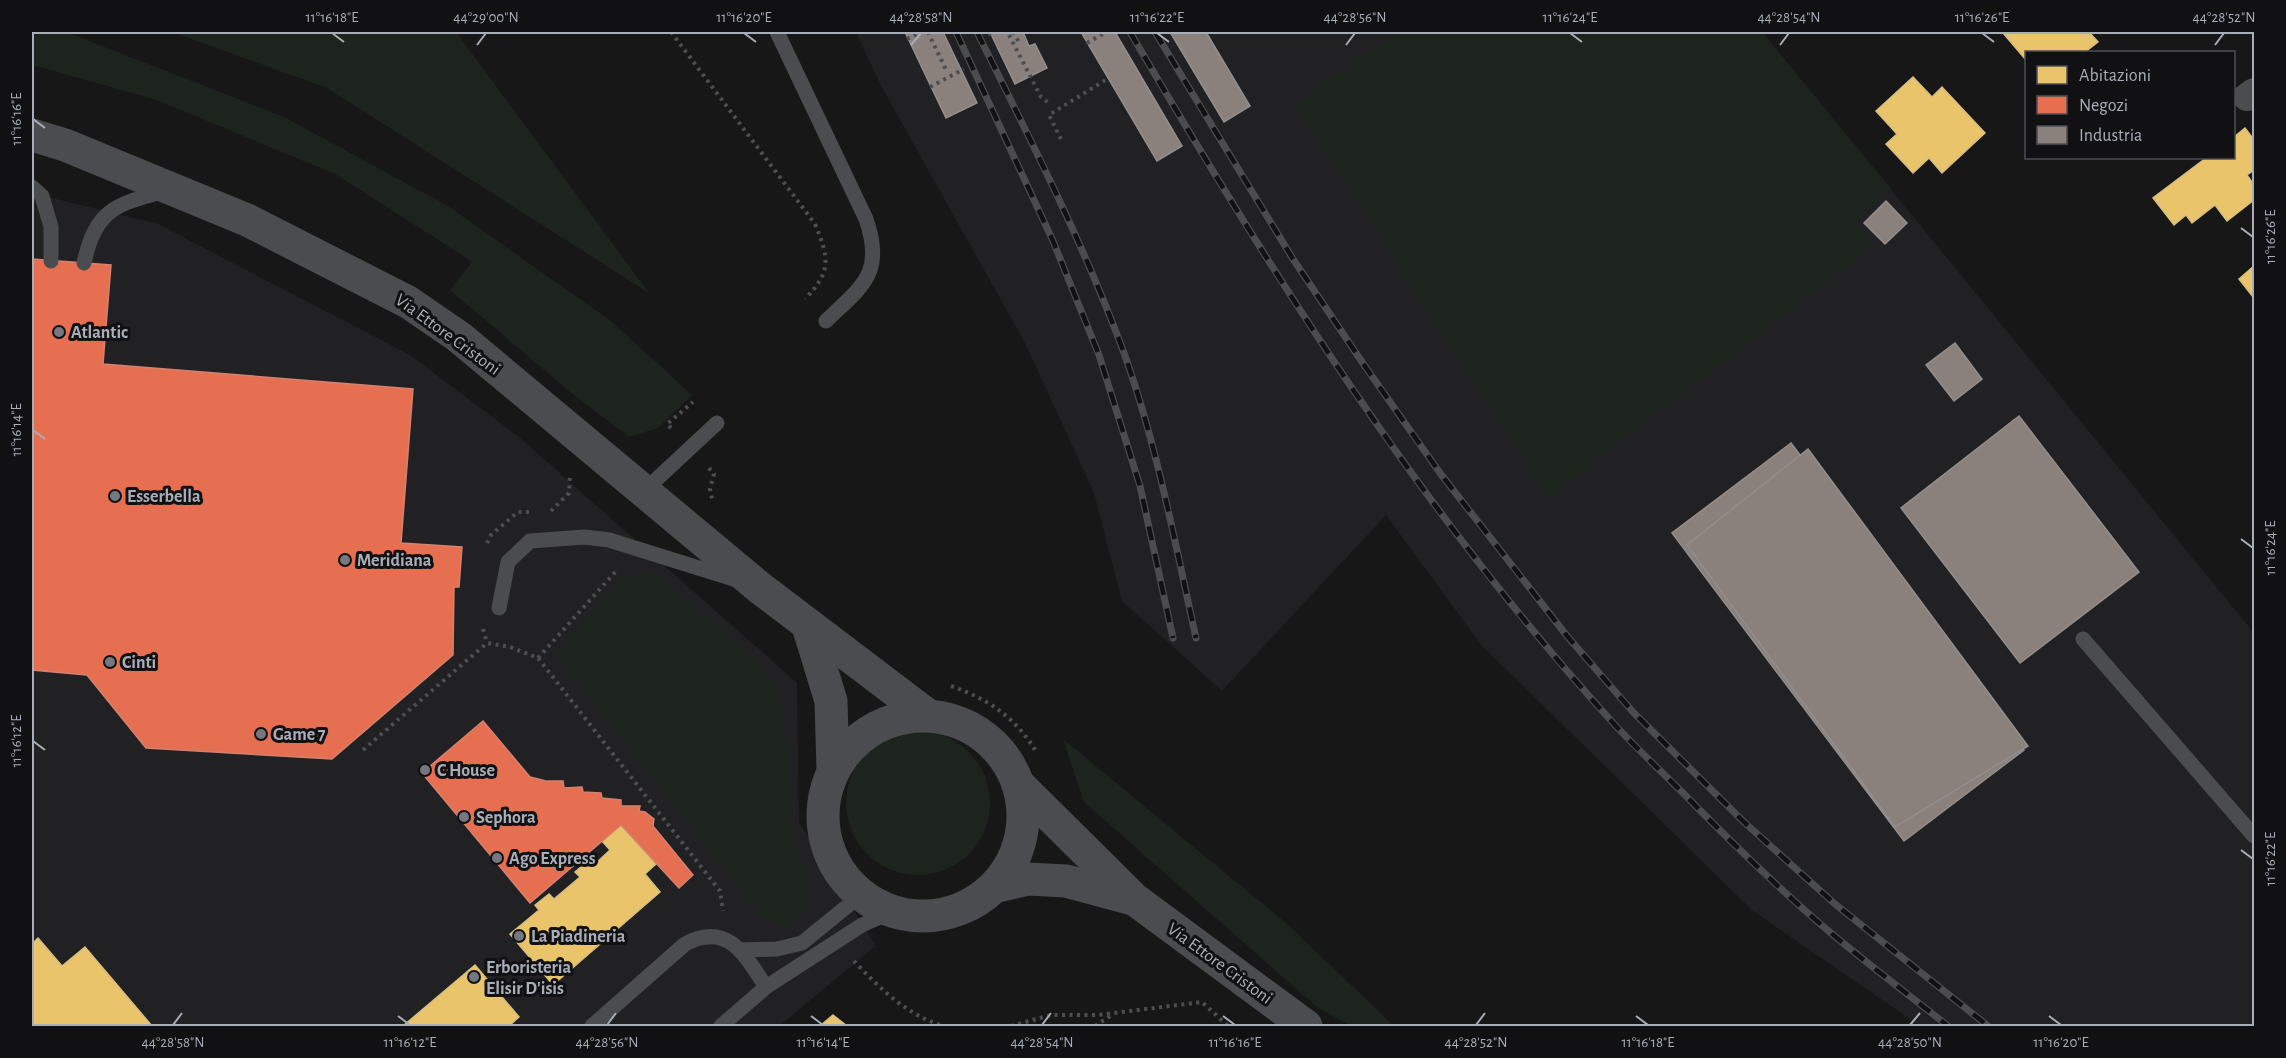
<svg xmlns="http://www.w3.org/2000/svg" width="2286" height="1058" font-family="'Alegreya Sans',sans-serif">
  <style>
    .built { fill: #212123 }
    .green { fill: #1d241e }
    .homes { fill: #e9c46a; stroke: #d6bd81; stroke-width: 1.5 }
    .shops { fill: #e76f51; stroke: #d48270; stroke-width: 1.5 }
    .industry { fill: #8a817c; stroke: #938e8e; stroke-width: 1.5 }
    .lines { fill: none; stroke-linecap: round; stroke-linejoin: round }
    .path { stroke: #4d4e52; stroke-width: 4; stroke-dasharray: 3 4.5; stroke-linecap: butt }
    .service { stroke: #4b4c50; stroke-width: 15 }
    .minor { stroke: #4b4c50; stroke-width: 28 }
    .tertiary { stroke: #4b4c50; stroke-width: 33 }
    .rail-casing { stroke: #4b4c4f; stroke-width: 7 }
    .rail { stroke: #111113; stroke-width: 4.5; stroke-dasharray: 14; stroke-linecap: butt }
    .ticks { fill: none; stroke: #a8adb8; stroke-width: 2 }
    .poi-dot { fill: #757880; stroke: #111113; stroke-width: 2 }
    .labels { text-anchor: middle; stroke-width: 6; stroke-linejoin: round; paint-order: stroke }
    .poi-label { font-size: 18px; font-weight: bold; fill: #a8adb8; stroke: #111113; text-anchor: start }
    .street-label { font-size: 18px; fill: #a8adb8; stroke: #111113 }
    .neatline { fill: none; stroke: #a8adb8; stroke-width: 2 }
    .ticks-label { font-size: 15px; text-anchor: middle; fill: #a8adb8 }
  </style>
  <rect width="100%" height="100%" fill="#171717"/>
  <g class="built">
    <path d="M856 32H1762L2254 633V1026H1920L1753 911 1482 646 1386 515 1222 691 1122 601 1094 493 1025 343 880 84Z"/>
    <path d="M32 193 158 224 410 355 519 437 797 683 799 822 876 946 779 1026H32Z"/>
  </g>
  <g class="green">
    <path d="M32 32H66L284 117 448 206 611 321 692 395 658 428 629 437 569 391 450 290 472 262 462 255 335 174 154 99 32 65Z"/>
    <path d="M172 32H456L649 293 327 88Z"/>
    <path d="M1396 32H1762L1892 190 1853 222 1873 247 1547 498 1295 105Z"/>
    <path d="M654 574 758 661 784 707 791 824 805 877V909L789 930 760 915 555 654 625 575Z"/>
    <circle cx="918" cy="803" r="72"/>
    <path d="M1063 739 1286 923 1394 1026H1351L1317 1007 1084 802Z"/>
  </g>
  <g class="homes">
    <path d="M2005 32H2089L2098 42 2085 52H2026V60L2003 33Z"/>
    <path d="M1913 77 1932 97 1942 87 1985 133 1942 173 1929 158 1913 173 1886 144 1897 134 1876 111Z"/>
    <path d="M2245 128 2254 140V170L2247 175 2254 185V200L2227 221 2215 205 2192 223 2186 215 2174 225 2153 198 2206 158H2234V137Z"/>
    <path d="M2254 266V298L2239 279Z"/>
    <path d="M621 825 656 864 645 874 660 892 553 985 510 934 539 910 535 905 549 894 554 899 580 877 575 872 589 860 594 865 610 850 602 841Z"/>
    <path d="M38 938 62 966 85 947 152 1026H32V944Z"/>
    <path d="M475 965 519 1017 509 1026H403Z"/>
    <path d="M833 1015 847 1026H820Z"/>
  </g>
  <g class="shops">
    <path d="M32 259 111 265 103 364 413 389 401 543 462 547 459 587H454L453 655 332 759 146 748 87 675 32 670Z"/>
    <path d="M483 721 530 777 546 781H563L564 788 582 787 583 792 601 793 602 798 621 800V806H640L639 811 645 812 654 819 653 826 693 875 679 888 621 825 530 903 422 773Z"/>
  </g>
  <g class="industry">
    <path d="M905 32H943L977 103 946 118Z"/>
    <path d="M990 32H1023L1029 46 1035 44 1047 68 1015 84Z"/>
    <path d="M1081 32H1115L1182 146 1157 161Z"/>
    <path d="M1170 32H1206L1250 106 1224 122Z"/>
    <path d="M1886 201 1907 223 1885 244 1864 223Z"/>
    <path d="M1955 343 1982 379 1954 401 1926 365Z"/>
    <path d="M2019 416 2139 572 2020 663 1901 508Z"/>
    <path d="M1791 443 2024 750 1904 841 1672 533Z"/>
    <path d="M1808 449 2028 746 1895 827 1687 545Z"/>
  </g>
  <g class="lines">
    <g class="path">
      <path d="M671 32 815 224C829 258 832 271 805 299"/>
      <path d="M928 32 947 72"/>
      <path d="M1013 32 1020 44"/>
      <path d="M988 34 994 32"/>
      <path d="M1009 35 1041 97 1051 105"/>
      <path d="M907 39 921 32"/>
      <path d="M1087 43 1106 32"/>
      <path d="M930 87 964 69"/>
      <path d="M1061 139 1049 115 1107 79"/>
      <path d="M671 428 667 424 693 402"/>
      <path d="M709 468 714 474 710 489 712 499"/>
      <path d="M551 511 569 493 570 475"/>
      <path d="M487 543 491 535 518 512H529"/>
      <path d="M483 629 487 643"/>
      <path d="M538 658 617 570"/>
      <path d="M951 686C990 700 1015 717 1037 753"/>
      <path d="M363 750 487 643 510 647 538 658 720 891 723 911"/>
      <path d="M854 961C879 988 908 1016 944 1026"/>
      <path d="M1011 1026 1051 1015H1098L1202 1002 1228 1026"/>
      <path d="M1095 1026 1112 1015"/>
    </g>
    <g class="service">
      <path d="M777 32 866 219C885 274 862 286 826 321"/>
      <path d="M32 187 42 196 51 227V261"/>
      <path d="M84 263C96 208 117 204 166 191"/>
      <path d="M645 490 717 423"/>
      <path d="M499 608 508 562 530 541 585 537 609 540 737 580"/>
      <path d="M2083 639 2254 836"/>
      <path d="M741 950 777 949 802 943 861 895"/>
      <path d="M592 1026 685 944C728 921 745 955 766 987"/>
      <path d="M721 1026 766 987 862 925 891 912"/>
    </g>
    <path class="minor" d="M2247 97 2254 92"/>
    <g class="tertiary">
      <path d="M32 135 65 145 247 220 408 302 459 337 760 588 926 714"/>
      <path d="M808 626 831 701 833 769"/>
      <circle cx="923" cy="816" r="100"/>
      <path d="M1019 785 1134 899 1306 1026"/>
      <path d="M994 887 1028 879 1066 881 1133 899"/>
    </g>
    <defs>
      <g id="rail">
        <path d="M956 32 1053 241 1099 355 1140 486 1173 638"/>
        <path d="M977 32C1028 135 1084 244 1124 353 1157 445 1175 543 1196 638"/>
        <path d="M1130 32C1272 275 1424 516 1615 725 1637 749 1661 771 1684 794 1731 842 1780 890 1831 933 1869 965 1909 995 1948 1026"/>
        <path d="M1155 32 1293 259 1362 362 1440 473 1567 636 1633 712 1745 823 1835 904 1988 1026"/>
      </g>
    </defs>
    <use href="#rail" class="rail-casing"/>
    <use href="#rail" class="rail"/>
  </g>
  <path class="ticks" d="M332 33 344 42M744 33 756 42M1157 33 1169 42M1570 33 1582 42M1982 33 1994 42M477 45 486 33M911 45 921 33M1346 45 1355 33M1780 45 1789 33M2215 45 2224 33M33 119 45 128M2241 228 2253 237M33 430 45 439M2241 539 2253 548M33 741 45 750M2241 850 2253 859M398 1016 410 1025M811 1016 823 1025M1223 1016 1235 1025M1636 1016 1648 1025M2049 1016 2061 1025M173 1025 182 1013M607 1025 616 1013M1042 1025 1051 1013M1476 1025 1485 1013M1910 1025 1920 1013"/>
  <g class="poi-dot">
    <circle cx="59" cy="332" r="6"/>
    <circle cx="115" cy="496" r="6"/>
    <circle cx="345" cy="560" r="6"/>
    <circle cx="110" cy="662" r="6"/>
    <circle cx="261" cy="734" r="6"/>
    <circle cx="425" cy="770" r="6"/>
    <circle cx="464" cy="817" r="6"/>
    <circle cx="497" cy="858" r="6"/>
    <circle cx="519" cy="936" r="6"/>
    <circle cx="474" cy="977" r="6"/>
  </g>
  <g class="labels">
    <g class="poi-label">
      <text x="71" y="338">Atlantic</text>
      <text x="127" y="502">Esserbella</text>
      <text x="357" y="566">Meridiana</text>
      <text x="122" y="668">Cinti</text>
      <text x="273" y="740">Game 7</text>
      <text x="437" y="776">C House</text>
      <text x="476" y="823">Sephora</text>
      <text x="509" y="864">Ago Express</text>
      <text x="531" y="942">La Piadineria</text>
      <text x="486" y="973">Erboristeria<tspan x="486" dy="21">Elisir D'isis</tspan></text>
    </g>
    <g class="street-label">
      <text transform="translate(448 334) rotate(36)" y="6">Via Ettore Cristoni</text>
      <text transform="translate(1220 963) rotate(36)" y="6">Via Ettore Cristoni</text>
    </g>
  </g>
  <rect width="2286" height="1058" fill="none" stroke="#111113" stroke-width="66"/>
  <rect x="2025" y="51" width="210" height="108" fill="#111113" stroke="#4d4f55" stroke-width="1.5"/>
  <rect x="2037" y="66" width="30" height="18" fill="#e9c46a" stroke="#4d4f55" stroke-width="1.5"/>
  <text x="2079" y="81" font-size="18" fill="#a8adb8">Abitazioni</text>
  <rect x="2037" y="96" width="30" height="18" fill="#e76f51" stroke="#4d4f55" stroke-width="1.5"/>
  <text x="2079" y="111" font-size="18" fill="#a8adb8">Negozi</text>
  <rect x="2037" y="126" width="30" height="18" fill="#8a817c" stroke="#4d4f55" stroke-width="1.5"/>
  <text x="2079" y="141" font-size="18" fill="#a8adb8">Industria</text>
  <rect x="33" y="33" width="2220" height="992" class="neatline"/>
  <g class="ticks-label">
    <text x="332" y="22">11°16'18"E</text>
    <text x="486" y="22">44°29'00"N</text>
    <text x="744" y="22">11°16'20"E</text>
    <text x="921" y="22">44°28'58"N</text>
    <text x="1157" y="22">11°16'22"E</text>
    <text x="1355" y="22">44°28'56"N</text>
    <text x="1570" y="22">11°16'24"E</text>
    <text x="1789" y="22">44°28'54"N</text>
    <text x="1982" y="22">11°16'26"E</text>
    <text x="2224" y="22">44°28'52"N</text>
    <text transform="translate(16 119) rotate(-90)" y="5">11°16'16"E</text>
    <text transform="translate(2270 237) rotate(-90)" y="5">11°16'26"E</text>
    <text transform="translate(16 430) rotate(-90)" y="5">11°16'14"E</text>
    <text transform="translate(2270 548) rotate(-90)" y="5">11°16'24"E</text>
    <text transform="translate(16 741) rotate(-90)" y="5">11°16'12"E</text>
    <text transform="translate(2270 859) rotate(-90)" y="5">11°16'22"E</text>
    <text x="173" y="1047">44°28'58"N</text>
    <text x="410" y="1047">11°16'12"E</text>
    <text x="607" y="1047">44°28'56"N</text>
    <text x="823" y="1047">11°16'14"E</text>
    <text x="1042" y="1047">44°28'54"N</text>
    <text x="1235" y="1047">11°16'16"E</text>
    <text x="1476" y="1047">44°28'52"N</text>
    <text x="1648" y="1047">11°16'18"E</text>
    <text x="1910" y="1047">44°28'50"N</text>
    <text x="2061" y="1047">11°16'20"E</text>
  </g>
</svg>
